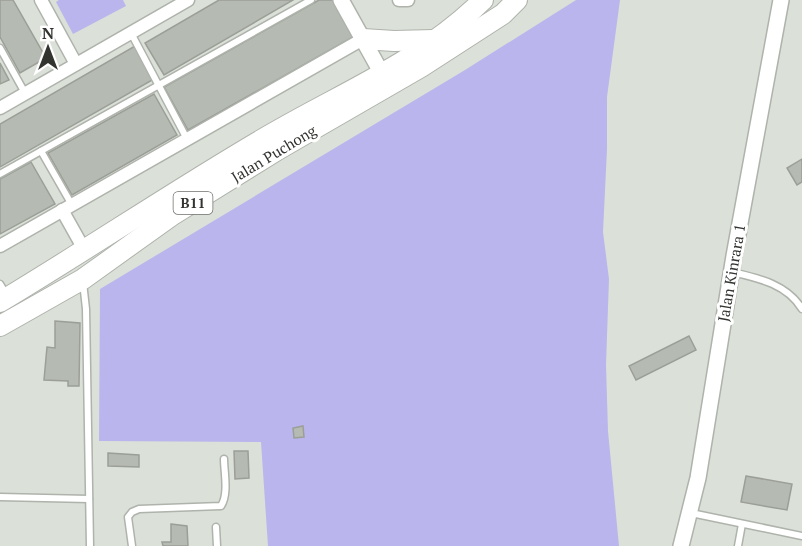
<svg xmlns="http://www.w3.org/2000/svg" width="802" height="546" font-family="'PT Serif',serif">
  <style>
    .green { fill: #bab5ed }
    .building { fill: #b5bab2; stroke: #9b9f97; stroke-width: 1.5 }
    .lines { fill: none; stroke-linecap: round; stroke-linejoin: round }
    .service-casing { stroke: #aeb3ab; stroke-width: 9 }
    .minor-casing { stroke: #aeb3ab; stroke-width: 15 }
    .tertiary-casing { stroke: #aeb3ab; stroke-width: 18 }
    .primary-casing { stroke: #aeb3ab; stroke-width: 22 }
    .service { stroke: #fff; stroke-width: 6 }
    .minor { stroke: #fff; stroke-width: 12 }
    .tertiary { stroke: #fff; stroke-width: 15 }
    .primary { stroke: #fff; stroke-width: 20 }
    .labels { text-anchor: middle; stroke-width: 6; stroke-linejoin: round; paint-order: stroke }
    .shield { fill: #fff; stroke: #70716e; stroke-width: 1.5 }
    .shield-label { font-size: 14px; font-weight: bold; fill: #323430 }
    .street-label { font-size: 15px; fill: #323430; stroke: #fff }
  </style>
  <rect width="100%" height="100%" fill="#dbe1d8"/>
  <g class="green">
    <path d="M59 0H123L126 6 73 34 56 2Z"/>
    <path d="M576 0H620L607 97V149L603 232 609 279 606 365 608 431 619 546H268L261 442 99 441 100 289 465 70Z"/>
  </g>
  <g class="building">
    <path d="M0 0H13L46 58 20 73 0 37Z"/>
    <path d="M219 0H293L164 75 145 43Z"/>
    <path d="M319 0H335L355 36 188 130 164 87Z"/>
    <path d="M135 46 154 79 0 167V124Z"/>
    <path d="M0 63 9 80 0 84Z"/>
    <path d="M154 94 177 135 72 195 48 153Z"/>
    <path d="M802 159V182L797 185 787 168Z"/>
    <path d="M31 162 55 204 0 234V179Z"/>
    <path d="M55 321 80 323 79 386H68V381L44 380 47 347 55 348Z"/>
    <path d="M689 336 696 350 636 380 629 366Z"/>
    <path d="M303 426 304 437 294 438 293 428Z"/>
    <path d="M234 451H248L249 478 235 479Z"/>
    <path d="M108 453 139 455V467L108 466Z"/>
    <path d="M746 476 792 484 787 510 741 502Z"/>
    <path d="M171 524 187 526 188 546H163L162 542H171Z"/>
  </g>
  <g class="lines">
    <defs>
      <g id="service">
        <path d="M131 33 187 139"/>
        <path d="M0 48 25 93"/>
        <path d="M41 151 72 205"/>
        <path d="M0 174 311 0"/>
        <path d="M732 272C758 278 787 284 802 309"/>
        <path d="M83 282 86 309 90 546"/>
        <path d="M0 284 6 294"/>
        <path d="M0 497 89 499"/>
        <path d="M691 513 802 536"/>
        <path d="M216 527 217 546"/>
        <path d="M132 546 128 517 132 512 139 509 221 506C229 494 224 472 224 459"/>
        <path d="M738 546 742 524"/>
      </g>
      <g id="minor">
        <path d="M41 0 76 64"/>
        <path d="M399 0H408"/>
        <path d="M0 108 188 0"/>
        <path d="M62 210 85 251"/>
        <path d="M0 246 363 39"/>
      </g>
      <g id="tertiary">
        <path d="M341 0 386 81"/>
        <path d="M681 546 698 478 734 256 781 0"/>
      </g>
      <g id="primary">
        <path d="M363 39 394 41 434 40"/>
        <path d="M0 302C90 248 177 189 268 136 341 93 422 61 483 0"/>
        <path d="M0 326 83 279 171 216 279 149 421 67 503 14 517 0"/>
      </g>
    </defs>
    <use href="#service" class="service-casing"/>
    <use href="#minor" class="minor-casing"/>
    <use href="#tertiary" class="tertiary-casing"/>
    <use href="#primary" class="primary-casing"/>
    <use href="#service" class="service"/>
    <use href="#minor" class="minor"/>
    <use href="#tertiary" class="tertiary"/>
    <use href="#primary" class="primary"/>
  </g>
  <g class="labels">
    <rect class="shield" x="173.5" y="192" width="39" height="22" rx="4.5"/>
    <g class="shield-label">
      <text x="193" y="208">B11</text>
    </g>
    <g class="street-label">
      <text transform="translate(274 154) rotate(-31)" y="5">Jalan Puchong</text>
      <text transform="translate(732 273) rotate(-80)" y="5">Jalan Kinrara 1</text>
    </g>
  </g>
  <g transform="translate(48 48)" stroke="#ffffff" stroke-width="4.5" paint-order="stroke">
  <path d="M0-4.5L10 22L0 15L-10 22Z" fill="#323430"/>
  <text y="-9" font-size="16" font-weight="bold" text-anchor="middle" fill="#323430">N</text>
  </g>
</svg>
